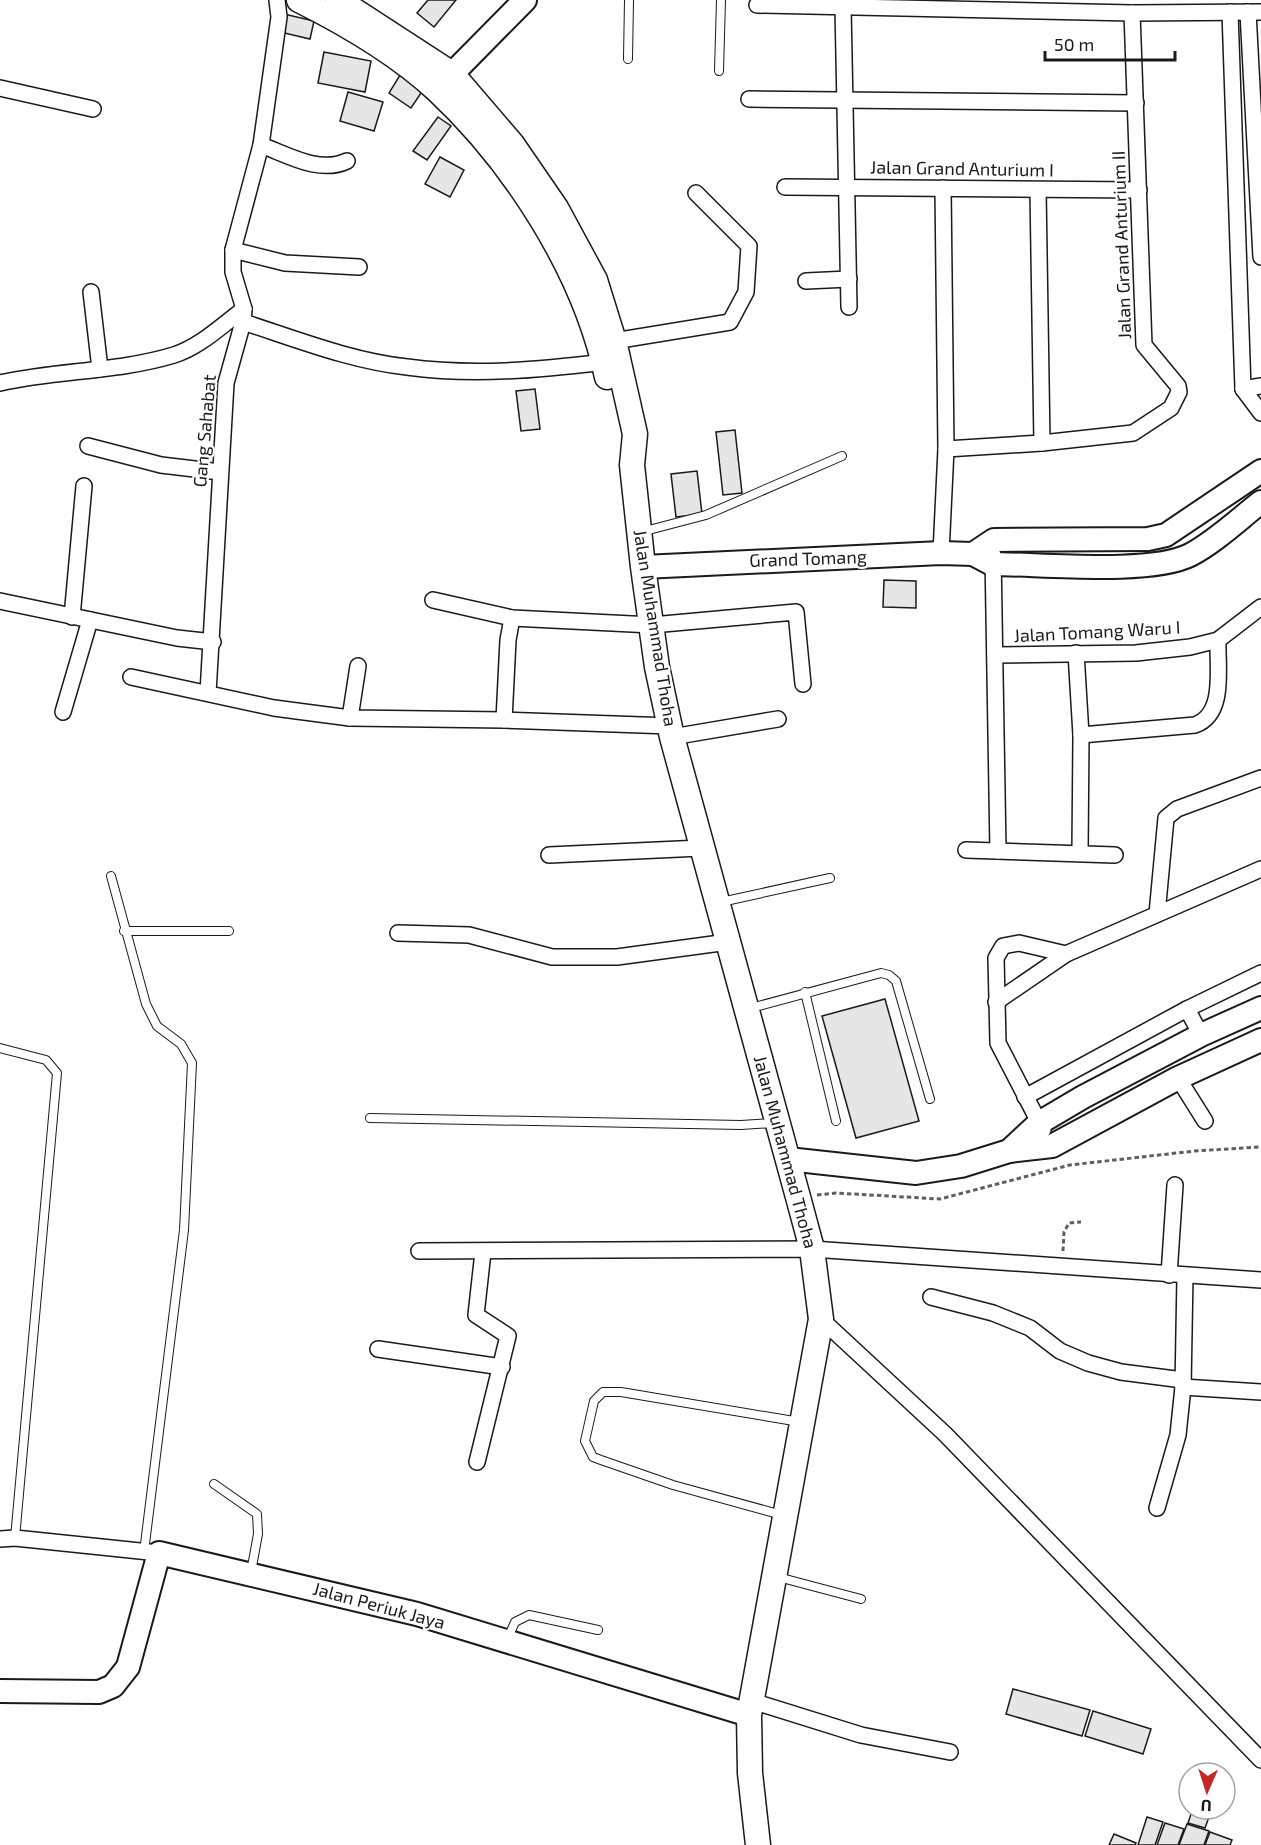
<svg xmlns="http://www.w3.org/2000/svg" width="1261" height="1845" font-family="'Exo 2',sans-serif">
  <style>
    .building { fill: #e6e6e6; stroke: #1a1a1a; stroke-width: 1.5 }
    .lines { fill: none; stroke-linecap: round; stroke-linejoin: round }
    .lane-casing { stroke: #1a1a1a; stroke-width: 10 }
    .street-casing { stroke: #1a1a1a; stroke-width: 18 }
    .secondary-casing { stroke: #1a1a1a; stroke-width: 26 }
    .primary-casing { stroke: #1a1a1a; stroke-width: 27 }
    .path { stroke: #5f5f5f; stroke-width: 3; stroke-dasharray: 4.5 3; stroke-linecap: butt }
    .lane { stroke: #fff; stroke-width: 8 }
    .street { stroke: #fff; stroke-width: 15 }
    .secondary { stroke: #fff; stroke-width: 22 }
    .primary { stroke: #fff; stroke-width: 24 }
    .labels { text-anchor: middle; stroke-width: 4.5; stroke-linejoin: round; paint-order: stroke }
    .street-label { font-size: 18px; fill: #1a1a1a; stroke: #fff }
  </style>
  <rect width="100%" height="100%" fill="#fff"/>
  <g class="building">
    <path d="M428 0H456L434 27 417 13Z"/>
    <path d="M284 14 314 21 310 39 280 32Z"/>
    <path d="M324 52 371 61 365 92 318 83Z"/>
    <path d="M400 75 423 90 411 108 389 93Z"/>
    <path d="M348 92 383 102 374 131 340 121Z"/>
    <path d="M438 117 451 126 427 160 413 151Z"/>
    <path d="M440 157 464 170 450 197 425 184Z"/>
    <path d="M535 389 540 429 521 431 516 391Z"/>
    <path d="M735 430 742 493 723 495 716 432Z"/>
    <path d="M697 471 702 514 676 517 671 474Z"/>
    <path d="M884 580 916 581V608L883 607Z"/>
    <path d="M885 999 919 1121 856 1138 822 1016Z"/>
    <path d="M1013 1689 1090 1710 1082 1736 1006 1714Z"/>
    <path d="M1093 1711 1151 1729 1143 1754 1085 1736Z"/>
    <path d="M1192 1811 1209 1817 1205 1828 1188 1823Z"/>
    <path d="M1147 1817 1163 1822 1155 1845H1138Z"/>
    <path d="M1165 1823 1184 1829 1178 1845H1157Z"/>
    <path d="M1187 1824 1209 1831 1204 1845H1179Z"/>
    <path d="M1210 1832 1232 1840 1230 1845H1205Z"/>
    <path d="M1114 1834 1136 1843 1135 1845H1109Z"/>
  </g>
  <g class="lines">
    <defs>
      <g id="lane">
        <path d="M628 59 629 0"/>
        <path d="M719 71 721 0"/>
        <path d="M641 532 706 515 842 456"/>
        <path d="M111 876 146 1004 157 1026 181 1044 192 1063 184 1230 144 1552"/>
        <path d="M721 902 830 878"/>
        <path d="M124 931H229"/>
        <path d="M805 992 836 1121"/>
        <path d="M751 1008 881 973 889 975 896 981 930 1099"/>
        <path d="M0 1048 46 1060 57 1073 15 1538"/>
        <path d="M370 1118 741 1125 773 1123"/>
        <path d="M214 1484 257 1514 258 1534 251 1572"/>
        <path d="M782 1515 673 1485 601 1460 593 1457 585 1441 594 1401 603 1392H621L800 1422"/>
        <path d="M778 1577 861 1599"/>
        <path d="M507 1640 515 1622 529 1615 598 1630"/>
      </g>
      <g id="street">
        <path d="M757 5 1132 13 1261 12"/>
        <path d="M843 7 849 307"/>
        <path d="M1230 12 1243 389 1261 413"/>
        <path d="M1248 12 1261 257"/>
        <path d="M0 88 93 109"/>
        <path d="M749 99 1136 103"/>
        <path d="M261 145C288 155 319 174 347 161"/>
        <path d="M785 187 1139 190"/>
        <path d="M1038 190 1042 443"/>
        <path d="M233 250 285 263 359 267"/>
        <path d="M806 281 849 279"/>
        <path d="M91 292 100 369"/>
        <path d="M243 322C296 339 351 361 407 367 473 376 538 370 604 362"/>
        <path d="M614 341 730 322 746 292 749 246 696 193"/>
        <path d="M0 383C57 370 118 372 174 355 200 347 222 325 244 309"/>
        <path d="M1243 389 1261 386"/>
        <path d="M88 446 161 465 220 472"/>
        <path d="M946 449 1042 443 1133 433 1171 408 1179 392 1178 386 1144 345 1132 13"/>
        <path d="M941 553 946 449 943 188"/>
        <path d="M993 555 998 851"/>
        <path d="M433 600 512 618 652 625 796 612 803 684"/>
        <path d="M0 601 177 638 213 642"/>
        <path d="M72 617 84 486"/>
        <path d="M1076 653 1081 735 1080 853"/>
        <path d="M995 655 1136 653 1190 647 1218 640 1261 607"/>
        <path d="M131 677 274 708 350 718 504 720 670 726"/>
        <path d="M208 693 226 383 243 322 244 309 233 272V250L261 145 279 17 277 0"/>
        <path d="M63 712 90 620"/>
        <path d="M350 718 358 666"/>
        <path d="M504 720 508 640 512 618"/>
        <path d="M1081 735 1195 725C1226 714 1217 668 1218 640"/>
        <path d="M672 737 778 719"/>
        <path d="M966 850 1115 855"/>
        <path d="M549 855 701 848"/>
        <path d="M1157 914 1166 818 1177 809 1261 778"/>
        <path d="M398 933 469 935 552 957H617L728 942"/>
        <path d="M996 1002 1066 954 1261 869"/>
        <path d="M1187 1009 1201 1035"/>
        <path d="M1178 1078 1205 1121"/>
        <path d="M1025 1097 1187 1009 1261 973"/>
        <path d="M1043 1130 998 1043 996 958 1003 946 1019 943 1066 954"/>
        <path d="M419 1251 812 1249 1261 1280"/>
        <path d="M1169 1275 1175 1185"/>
        <path d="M931 1297 993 1313 1030 1328 1060 1351 1088 1363 1121 1372 1183 1380"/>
        <path d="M821 1319 945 1434 1261 1760"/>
        <path d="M378 1349 502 1367"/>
        <path d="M1183 1387 1261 1392"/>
        <path d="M477 1462 508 1336 476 1315 483 1252"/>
        <path d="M1157 1508 1178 1435 1183 1387 1185 1276"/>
        <path d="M0 1539 15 1538 159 1553"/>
        <path d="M752 1701 861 1735 950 1752"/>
      </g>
      <g id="secondary">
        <path d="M452 74 525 0"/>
        <path d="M973 554 994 540 1148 539 1166 535 1261 471"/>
        <path d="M643 567 941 553 973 554 992 564C1041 564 1150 575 1190 555 1215 542 1239 519 1261 502"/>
        <path d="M1009 1151 1039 1123 1083 1097 1201 1035 1261 1008"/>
        <path d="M788 1159 916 1173 961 1166 1009 1151 1052 1146 1178 1078 1261 1040"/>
        <path d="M0 1691 99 1692 113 1686 128 1667 159 1553 417 1614 749 1715"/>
      </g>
      <g id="primary">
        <path d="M299 0C345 23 399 55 437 90 515 163 585 272 607 377"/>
        <path d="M338 0 452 74 512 144 556 208 595 280 614 341 635 434 632 465 643 567 657 667 672 737 798 1197 812 1249 821 1319 749 1715 750 1773 758 1845"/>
      </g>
    </defs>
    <use href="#lane" class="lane-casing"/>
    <use href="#street" class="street-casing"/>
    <use href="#secondary" class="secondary-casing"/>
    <use href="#primary" class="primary-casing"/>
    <g class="path">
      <path d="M817 1195 836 1193 940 1199 1070 1165 1195 1151 1259 1147"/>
      <path d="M1063 1251 1064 1232 1069 1223 1081 1222"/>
    </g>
    <use href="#lane" class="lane"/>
    <use href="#street" class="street"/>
    <use href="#secondary" class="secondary"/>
    <use href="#primary" class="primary"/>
  </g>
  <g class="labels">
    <g class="street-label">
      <text transform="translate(962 169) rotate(1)" y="6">Jalan Grand Anturium I</text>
      <text transform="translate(1122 245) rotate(-92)" y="6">Jalan Grand Anturium II</text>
      <text transform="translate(205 431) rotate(-85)" y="6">Gang Sahabat</text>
      <text transform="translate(808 559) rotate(-2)" y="6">Grand Tomang</text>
      <text transform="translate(655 628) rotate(81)" y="6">Jalan Muhammad Thoha</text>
      <text transform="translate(1097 632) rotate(-3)" y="6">Jalan Tomang Waru I</text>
      <text transform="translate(785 1152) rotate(75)" y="6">Jalan Muhammad Thoha</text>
      <text transform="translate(379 1606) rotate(15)" y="6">Jalan Periuk Jaya</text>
    </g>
  </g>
  <g transform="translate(1207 1791) rotate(183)"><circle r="28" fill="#ffffff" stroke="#a3a3a3" stroke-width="1.5"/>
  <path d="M0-4.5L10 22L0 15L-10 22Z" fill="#c62828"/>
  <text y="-9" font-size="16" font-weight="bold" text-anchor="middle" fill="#1a1a1a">U</text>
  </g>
  <path d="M1045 51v9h130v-9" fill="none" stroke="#1a1a1a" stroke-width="3"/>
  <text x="1054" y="51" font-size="18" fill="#1a1a1a" stroke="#ffffff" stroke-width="4.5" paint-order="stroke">50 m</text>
</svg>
